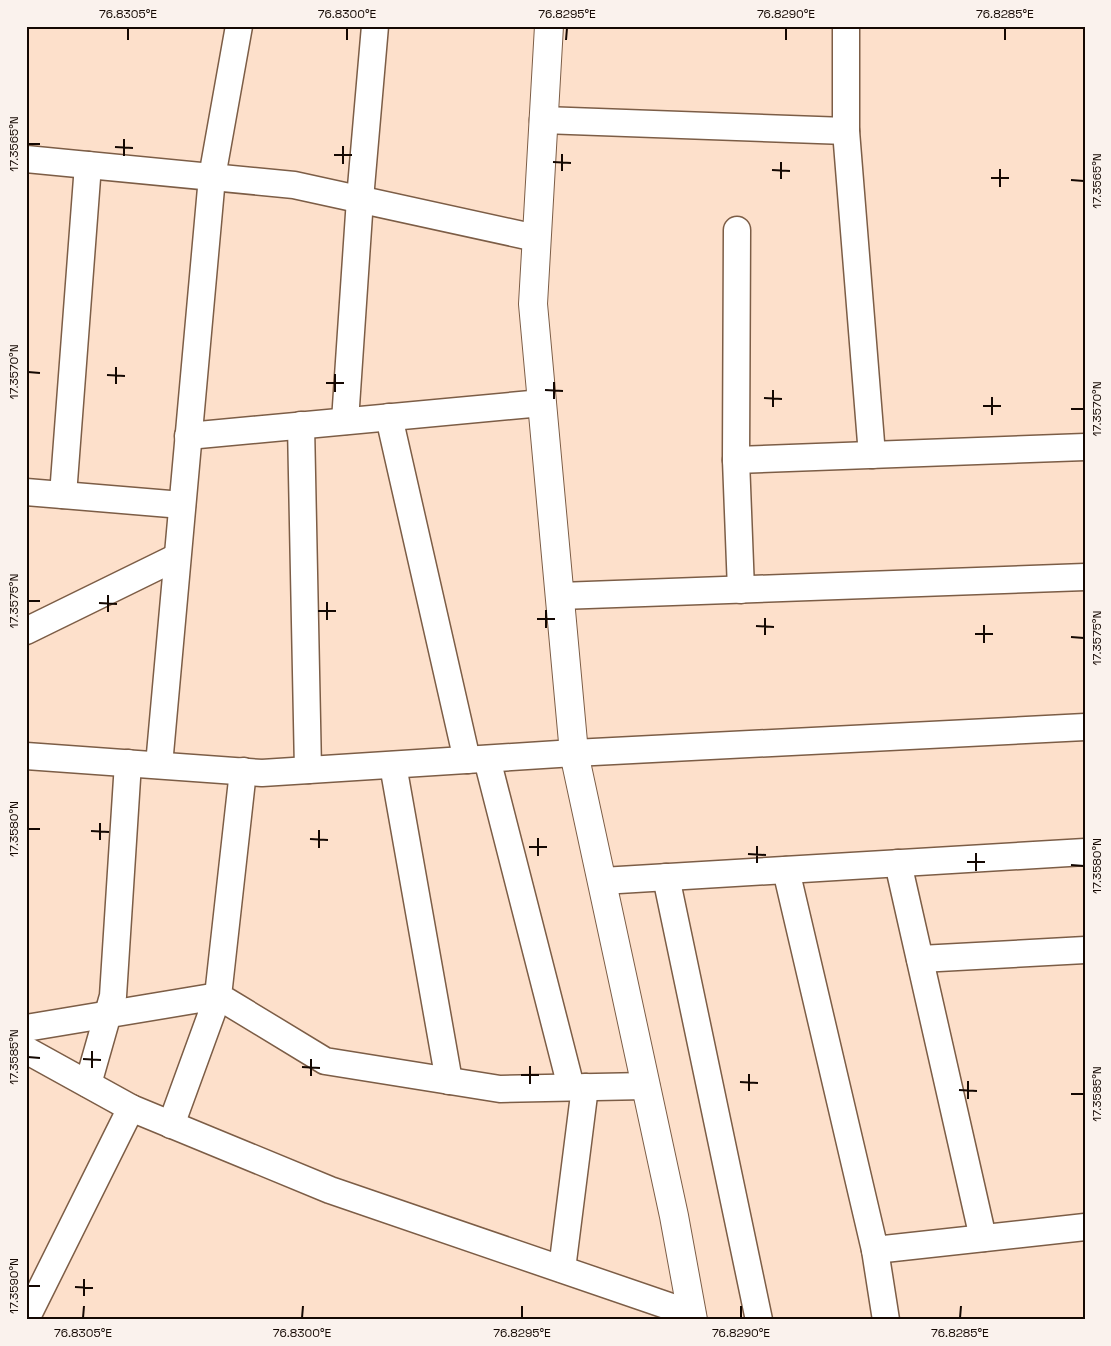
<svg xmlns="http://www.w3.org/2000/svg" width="1111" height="1346" font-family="'Space Grotesk',sans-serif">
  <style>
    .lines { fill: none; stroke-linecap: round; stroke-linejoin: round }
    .street-casing { stroke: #7c5d46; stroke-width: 29 }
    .secondary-casing { stroke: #7c5d46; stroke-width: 30 }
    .street { stroke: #fff; stroke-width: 26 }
    .secondary { stroke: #fff; stroke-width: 28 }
    .ticks { fill: none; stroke: #140802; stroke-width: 2 }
    .neatline { fill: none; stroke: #140802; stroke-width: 2 }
    .ticks-label { font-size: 12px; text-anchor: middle; fill: #140802 }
  </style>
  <rect width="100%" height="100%" fill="#fde0cb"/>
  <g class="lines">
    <defs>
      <g id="street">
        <path d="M846 26V131L872 455"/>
        <path d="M543 120 846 131"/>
        <path d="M26 159 294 185 536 238"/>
        <path d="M737 230 736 460 741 590"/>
        <path d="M389 417 467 760"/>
        <path d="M345 421 360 199 375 26"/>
        <path d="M301 425 308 770"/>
        <path d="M188 436 542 403"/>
        <path d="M736 460 1085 447"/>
        <path d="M26 492 182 505"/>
        <path d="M63 495 88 165"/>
        <path d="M560 596 1085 577"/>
        <path d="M26 631 177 557"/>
        <path d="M26 756 262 773 574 753 1085 727"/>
        <path d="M487 759 571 1087"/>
        <path d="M159 765 212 177 239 26"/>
        <path d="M393 765 449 1081"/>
        <path d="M243 771 218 996 325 1061 500 1089 646 1086"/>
        <path d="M898 863 983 1238"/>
        <path d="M786 870 875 1250 1085 1227"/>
        <path d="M666 877 759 1320"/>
        <path d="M602 881 1085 852"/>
        <path d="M920 959 1085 950"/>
        <path d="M26 1028 218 996 171 1125"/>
        <path d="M26 1050 131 1108"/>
        <path d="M88 1084 113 996 128 763"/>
        <path d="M875 1250 886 1320"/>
        <path d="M562 1269 585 1087"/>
        <path d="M26 1319 131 1108 330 1190 692 1314"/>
      </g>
      <path id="secondary" d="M549 26 533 304 574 753 674 1216 693 1320"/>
    </defs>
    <use href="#street" class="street-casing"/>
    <use href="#secondary" class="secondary-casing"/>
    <use href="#street" class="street"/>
    <use href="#secondary" class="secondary"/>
  </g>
  <path class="ticks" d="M128 40V28M347 40V28M566 40 567 28M786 40V28M1005 40V28M28 144H40M115 147 133 148M334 155H352M124 156V139M553 162 571 163M343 164V146M772 170 790 171M562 171V154M991 178H1009M781 179V162M1071 180 1084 181M1000 187V169M28 372 40 373M107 375 125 376M326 383H344M116 384V367M545 390 563 391M335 392V374M764 398 782 399M554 399V382M983 406H1001M773 407V390M1071 409H1084M992 415V397M28 601H40M99 603 117 604M318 611H336M108 612V595M537 619H555M327 620V602M756 626 774 627M546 628V610M975 634H993M765 635V618M1071 637 1084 638M984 643V625M28 829H40M91 831 109 832M310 839 328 840M100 840V823M529 847H547M319 848V830M748 854 766 855M538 856V838M967 862H985M757 863V846M1071 865 1084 866M976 871V853M28 1057 40 1058M83 1059 101 1060M302 1067 320 1068M92 1068V1051M521 1075H539M311 1076V1059M740 1082 758 1083M530 1084V1066M959 1090 977 1091M749 1091V1074M1071 1094H1084M968 1099V1081M28 1286H40M75 1287 93 1288M84 1296V1279M83 1318 84 1306M302 1318 303 1306M522 1318V1306M741 1318V1306M960 1318 961 1306"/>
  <rect width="1111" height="1346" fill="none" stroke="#faf2ed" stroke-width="55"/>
  <rect x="28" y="28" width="1056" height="1290" class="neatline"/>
  <g class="ticks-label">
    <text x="128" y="18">76.8305°E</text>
    <text x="347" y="18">76.8300°E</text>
    <text x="567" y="18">76.8295°E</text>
    <text x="786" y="18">76.8290°E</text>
    <text x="1005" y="18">76.8285°E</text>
    <text transform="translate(14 144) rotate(-90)" y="4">17.3565°N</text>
    <text transform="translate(1097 181) rotate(-90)" y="4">17.3565°N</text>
    <text transform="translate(14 372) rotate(-90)" y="4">17.3570°N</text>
    <text transform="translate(1097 409) rotate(-90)" y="4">17.3570°N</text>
    <text transform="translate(14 601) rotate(-90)" y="4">17.3575°N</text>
    <text transform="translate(1097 638) rotate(-90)" y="4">17.3575°N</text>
    <text transform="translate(14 829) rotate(-90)" y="4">17.3580°N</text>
    <text transform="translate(1097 866) rotate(-90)" y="4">17.3580°N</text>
    <text transform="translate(14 1057) rotate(-90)" y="4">17.3585°N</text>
    <text transform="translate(1097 1094) rotate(-90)" y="4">17.3585°N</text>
    <text transform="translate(14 1286) rotate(-90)" y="4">17.3590°N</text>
    <text x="83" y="1337">76.8305°E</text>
    <text x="302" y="1337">76.8300°E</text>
    <text x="522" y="1337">76.8295°E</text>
    <text x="741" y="1337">76.8290°E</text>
    <text x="960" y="1337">76.8285°E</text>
  </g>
</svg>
